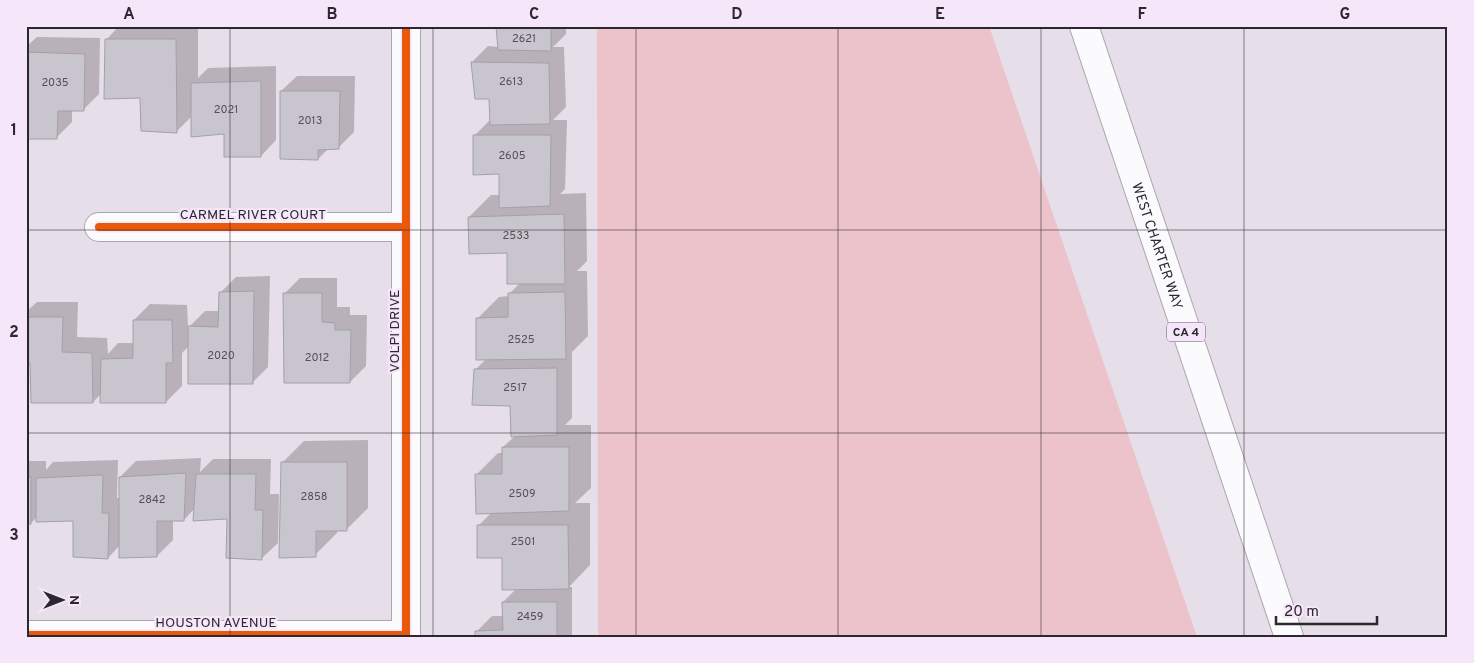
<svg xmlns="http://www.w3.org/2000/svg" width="1474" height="663" font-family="Overpass,sans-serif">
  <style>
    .green { fill: #ecc3ca }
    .shadow { fill: #0003 }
    .building { fill: #c9c5ce; stroke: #a4a0a8 }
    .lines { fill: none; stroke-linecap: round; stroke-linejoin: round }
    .minor-casing { stroke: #aca6ae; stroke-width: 30 }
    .trunk-casing { stroke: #aca6ae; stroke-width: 30 }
    .minor { stroke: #fbfafc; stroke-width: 28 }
    .trunk { stroke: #fbfafc; stroke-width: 28 }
    .cycleway-casing { stroke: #f5e6fa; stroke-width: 11 }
    .cycleway { stroke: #e8590c; stroke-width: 8 }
    .grid { fill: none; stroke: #2d282f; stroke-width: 1; stroke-opacity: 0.55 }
    .labels { text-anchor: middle; stroke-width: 4.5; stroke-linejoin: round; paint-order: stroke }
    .number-label { font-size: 11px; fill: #544f57 }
    .shield { fill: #f5e6fa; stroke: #69616c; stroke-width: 1 }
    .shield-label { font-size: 12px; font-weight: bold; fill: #2d282f }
    .street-label { font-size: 14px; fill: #2d282f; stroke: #f5e6fa }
    .neatline { fill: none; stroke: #2d282f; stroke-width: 2 }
    .grid-label { font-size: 16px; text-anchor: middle; font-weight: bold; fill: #2d282f }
  </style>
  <rect width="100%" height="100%" fill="#e6dee8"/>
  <path class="green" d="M597 26H989L1197 637H598Z"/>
  <g class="shadow">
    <path d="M119 26H198V78L208 68 276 66V140L261 156 225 133 192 116 177 131 141 97 106 40Z"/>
    <path d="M498 26H566V34L553 47H564L566 107 553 120H567L565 189 560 194 586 193 587 261 577 271H587L588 336 572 352V418L565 425H591V488L575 503H590V565L569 587H572V637H476V632L492 616H504L503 602 517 588 503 557 478 526 492 512 476 475 498 453H503V447L515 436 511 404 475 370 486 359 477 319 499 297 509 296V294L520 283 508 252 469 217 491 195H500V173L474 136 490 120V98L472 62 488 46 499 47Z"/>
    <path d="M37 37 100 38 99 94 83 110H72V122L56 138H26V47Z"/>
    <path d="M297 76H355L354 132 339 147 329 148 318 159 281 91Z"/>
    <path d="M270 276 268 367 252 383 190 345 182 353V386L166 402 102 393 93 402 32 362H26V312L37 302H78L77 337 107 338 108 354 118 343H134V320L150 304 187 305 188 328 205 311H220V293L236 277Z"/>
    <path d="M300 278H337V307H350V315H367L366 366 350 382 284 294Z"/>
    <path d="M368 440V508L346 530H337V533L315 555 282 463 304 441Z"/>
    <path d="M201 458 200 472 213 459H271L270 494H279L278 543 262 558 228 518 195 508 184 520H173V540L157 556 120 545 108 558 75 519 38 516 31 523H26V461H46V470L53 462 118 460 117 498H120V477L136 461Z"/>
  </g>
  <g class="building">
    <path d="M496 26H551V51L498 50Z"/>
    <path d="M105 39H176L177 133 141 131 140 98 104 99Z"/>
    <path d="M26 52 85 54 84 111H58L57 139H26Z"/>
    <path d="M471 62 549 63 550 124 490 125 489 99H475Z"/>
    <path d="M261 81V157H224V134L191 137V83Z"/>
    <path d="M280 91H340L339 149 318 150V160L280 159Z"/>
    <path d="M473 135H551L550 206 499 208V174L473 175Z"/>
    <path d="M564 214 565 284H507V253L469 254 468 217Z"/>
    <path d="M254 291 253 384H188V326L218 327 219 292Z"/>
    <path d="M565 292 566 359 476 360V318L508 317V293Z"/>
    <path d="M283 293H322V322L335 323V330H351L350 383H284Z"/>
    <path d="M26 317H63L62 352 92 353 93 403H31L30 363H26Z"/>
    <path d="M133 320H172L173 363H166V403H100L101 359 133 358Z"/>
    <path d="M557 368V435L511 437 510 406 472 405 474 369Z"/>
    <path d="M502 447H569V511L476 514 475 474H502Z"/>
    <path d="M281 462H347V531H316V557L279 558Z"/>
    <path d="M186 473 184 521H157V557L119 558V477Z"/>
    <path d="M196 474H256L255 510H263L262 560 226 558 227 519 193 521Z"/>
    <path d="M103 475 102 513H109L108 559 73 557V521L36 522V478Z"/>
    <rect x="26" y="477" width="5" height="47"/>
    <path d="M477 525H568L569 589 502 590V558H477Z"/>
    <path d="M502 602H557V637H475V631L503 630Z"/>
  </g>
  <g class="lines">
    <defs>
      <g id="minor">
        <path d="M406 26V637"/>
        <path d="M99 227H406"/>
        <path d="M26 635H406"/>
      </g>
      <g id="trunk">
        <path id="s1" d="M1084 26 1289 637"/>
      </g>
    </defs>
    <use href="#minor" class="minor-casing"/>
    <use href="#trunk" class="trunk-casing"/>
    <use href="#minor" class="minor"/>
    <use href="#trunk" class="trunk"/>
    <defs>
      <g id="cycleway">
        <path d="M406 26V637"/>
        <path d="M99 227H406"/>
        <path d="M26 635H406"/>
      </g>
    </defs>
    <use href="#cycleway" class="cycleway-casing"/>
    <use href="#cycleway" class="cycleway"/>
  </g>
  <path class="grid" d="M230 26V637M433 26V637M636 26V637M838 26V637M1041 26V637M1244 26V637M26 230H1448M26 433H1448"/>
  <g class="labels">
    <g class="number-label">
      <text x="524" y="42">2621</text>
      <text x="511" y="85">2613</text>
      <text x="55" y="86">2035</text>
      <text x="226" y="113">2021</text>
      <text x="310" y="124">2013</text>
      <text x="512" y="159">2605</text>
      <text x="516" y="239">2533</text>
      <text x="521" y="343">2525</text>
      <text x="221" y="359">2020</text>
      <text x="317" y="361">2012</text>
      <text x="515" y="391">2517</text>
      <text x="522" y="497">2509</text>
      <text x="314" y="500">2858</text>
      <text x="152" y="503">2842</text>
      <text x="523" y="545">2501</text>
      <text x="530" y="620">2459</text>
    </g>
    <rect class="shield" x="1167" y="322.5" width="38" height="19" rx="4"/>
    <g class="shield-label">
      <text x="1186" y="336">CA 4</text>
    </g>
    <g class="street-label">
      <text x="253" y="219">CARMEL RIVER COURT</text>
      <text dy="5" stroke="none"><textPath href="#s1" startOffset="232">WEST CHARTER WAY</textPath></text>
      <text transform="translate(394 331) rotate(-90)" y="5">VOLPI DRIVE</text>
      <text x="216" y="627">HOUSTON AVENUE</text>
    </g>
  </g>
  <rect width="1474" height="663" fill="none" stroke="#f5e6fa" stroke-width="55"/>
  <g transform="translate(62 600) rotate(90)" stroke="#f5e6fa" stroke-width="4" paint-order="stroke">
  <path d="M0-4L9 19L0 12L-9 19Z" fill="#2d282f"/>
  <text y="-8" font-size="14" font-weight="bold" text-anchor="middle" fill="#2d282f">N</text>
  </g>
  <path d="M1276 616v8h101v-8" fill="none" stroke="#2d282f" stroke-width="2.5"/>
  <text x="1284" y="616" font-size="15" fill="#2d282f" stroke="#f5e6fa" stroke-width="4" paint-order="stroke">20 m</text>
  <rect x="28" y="28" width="1418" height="608" class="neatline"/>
  <g class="grid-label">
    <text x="129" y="19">A</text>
    <text x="332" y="19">B</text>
    <text x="534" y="19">C</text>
    <text x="737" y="19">D</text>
    <text x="940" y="19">E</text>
    <text x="1142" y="19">F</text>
    <text x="1345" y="19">G</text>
    <text x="14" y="135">1</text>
    <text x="14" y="337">2</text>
    <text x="14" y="540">3</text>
  </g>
</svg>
